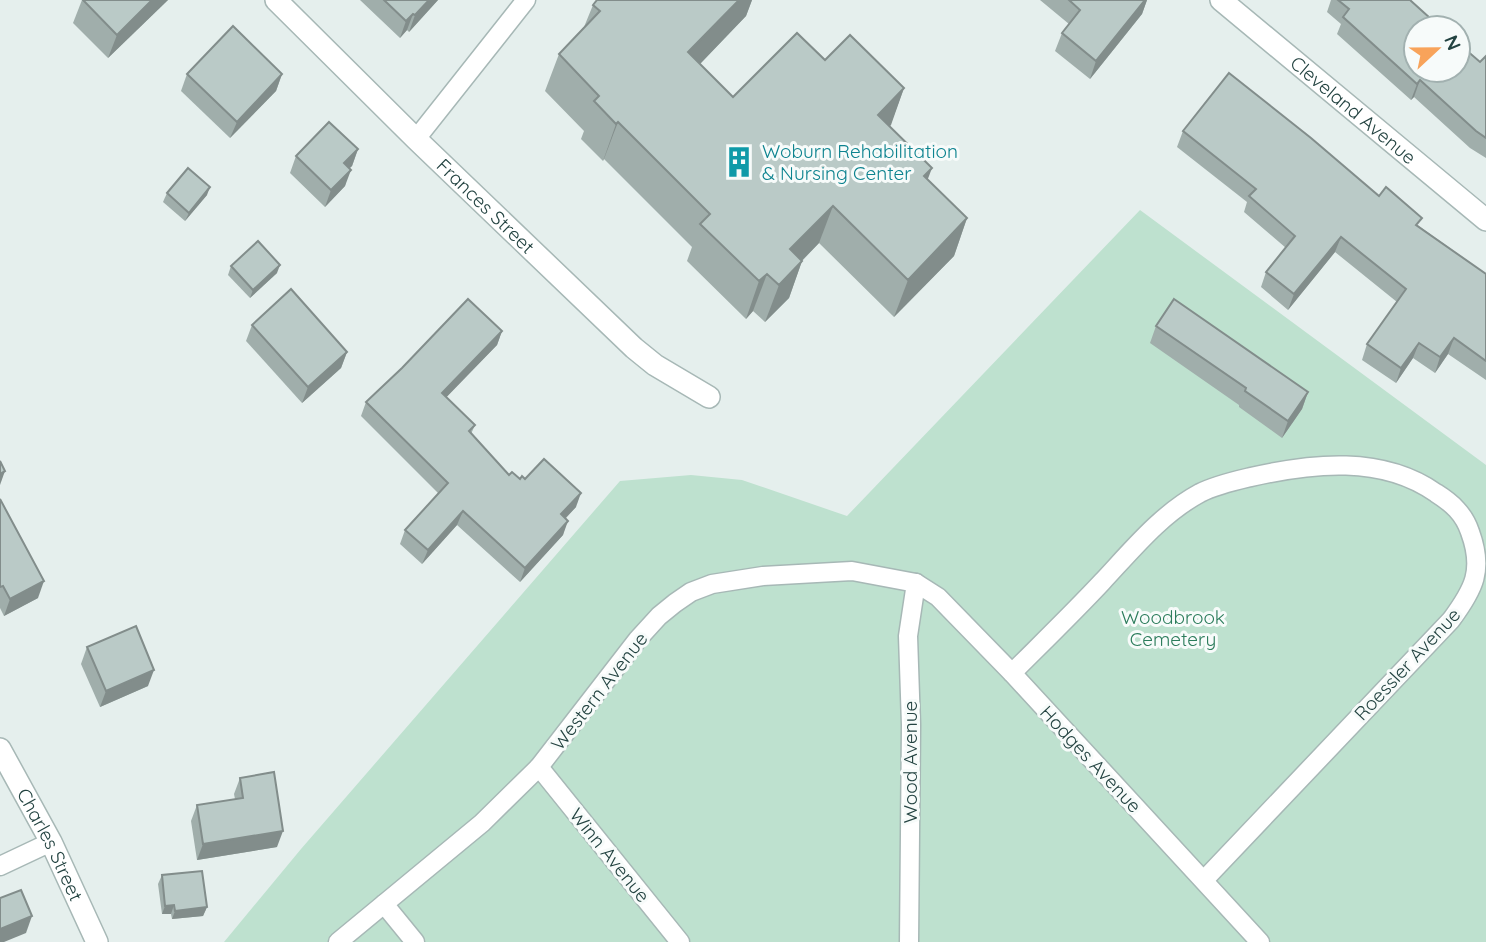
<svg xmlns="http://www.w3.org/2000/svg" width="1486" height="942" font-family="Quicksand,sans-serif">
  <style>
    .green { fill: #bee1cf }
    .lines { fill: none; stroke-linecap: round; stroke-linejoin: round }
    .lane-casing { stroke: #a7b8b6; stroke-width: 21 }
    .street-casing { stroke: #a7b8b6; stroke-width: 24 }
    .lane { stroke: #fff; stroke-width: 18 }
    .street { stroke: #fff; stroke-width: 21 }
    .wall { fill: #a0aeab }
    .shaded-wall { fill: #828d8b }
    .building { fill: #bacac7; stroke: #828d8b; stroke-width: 2 }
    .labels { text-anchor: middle; stroke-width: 6; stroke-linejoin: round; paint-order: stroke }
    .street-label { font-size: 19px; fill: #234341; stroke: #f7fbfa }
    .culture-label { font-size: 19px; fill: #0d838f; stroke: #f7fbfa; text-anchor: start }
    .park-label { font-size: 19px; fill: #2b7c5b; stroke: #f7fbfa }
  </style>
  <rect width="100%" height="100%" fill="#e5efed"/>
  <path class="green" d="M1140 210 1486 465V942H224L301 849 620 481 691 475 742 480 847 516Z"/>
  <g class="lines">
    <defs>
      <g id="lane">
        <path d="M416 139 526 0"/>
        <path d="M1012 673C1042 643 1073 613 1102 582 1132 550 1161 514 1200 493 1216 485 1234 481 1251 477 1312 463 1382 455 1436 493 1452 503 1464 514 1470 532 1484 570 1474 589 1451 620L1204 880"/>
        <path d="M539 767 680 942"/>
        <path d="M0 866 51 842"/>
        <path d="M384 904 415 942"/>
        <path d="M338 942 482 823 539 767 638 639 659 616 675 603 691 592 712 584 763 576 852 571 916 583 938 597 1012 673 1260 942"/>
        <path d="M909 942 911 725 908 636 916 583"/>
      </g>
      <g id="street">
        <path id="s1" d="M276 0 416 139 634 348 655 365 709 397"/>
        <path id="s2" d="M1221 0 1486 220"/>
        <path id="s3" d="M0 749 51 842 97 942"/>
      </g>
    </defs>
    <use href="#lane" class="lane-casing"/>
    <use href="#street" class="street-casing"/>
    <use href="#lane" class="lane"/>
    <use href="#street" class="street"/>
  </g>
  <g class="wall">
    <path d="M82 0H168L108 58 73 23Z"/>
    <path d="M360 0H438L409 32 407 30 400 38Z"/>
    <path d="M597 0H752L746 16 700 64 733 97 825 60 904 88 890 126 927 180 967 218 954 256 894 317 819 243 802 261 789 298 765 322 753 311 746 319 687 261 692 247 604 159 603 161 581 139 584 131 545 91 559 54 584 27 593 5Z"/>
    <path d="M1040 0H1147L1142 14 1090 79 1055 51 1062 33 1069 24Z"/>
    <path d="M1331 0H1410L1480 62 1486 56V158L1470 148 1414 97 1411 100 1337 34 1341 24 1327 12Z"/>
    <path d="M187 74H282L276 91 230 138 181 91Z"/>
    <path d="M1183 131 1379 196 1419 226 1486 274V380L1448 354 1435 373 1413 358 1396 383 1362 360 1367 344 1397 302 1335 252 1288 310 1261 287 1266 272 1286 248 1244 212 1247 202 1177 147Z"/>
    <path d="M358 149 352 166 349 168 345 186 325 207 290 173 296 156Z"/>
    <path d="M167 193 207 195 185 221 163 202Z"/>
    <path d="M231 266 277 273 250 298 228 275Z"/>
    <path d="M252 325 347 352 341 368 302 403 246 341Z"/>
    <path d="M1156 326 1308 392 1302 409 1282 438 1239 407V405L1150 343Z"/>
    <path d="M502 331 497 345 446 397 475 425 471 434 509 475 520 479 576 507 566 518 563 535 520 582 457 525 422 564 400 544 405 530 439 494 361 416 366 402Z"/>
    <path d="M0 499 38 598 4 616 0 608Z"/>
    <path d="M87 647 148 686 100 707 81 664Z"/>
    <path d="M240 778 277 847 197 860 191 821 197 805 235 799 234 794Z"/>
    <path d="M162 875 207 907 203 916 172 919 171 914H162L158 884Z"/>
  </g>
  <g class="shaded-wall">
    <path d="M152 0H168L108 58 117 35Z"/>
    <path d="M429 0H438L409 32 415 15Z"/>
    <path d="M739 0H752L746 16 675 90 688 52Z"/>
    <path d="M1145 0H1147L1142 14 1090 79 1096 61Z"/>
    <path d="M413 14 407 30 400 38 406 21Z"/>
    <path d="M282 74 276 91 230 138 237 122Z"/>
    <path d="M1420 80 1414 97 1411 100 1417 84Z"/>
    <path d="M904 88 891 125 864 152 878 115Z"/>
    <path d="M618 122 604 159 603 161 616 124Z"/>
    <path d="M358 149 352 166 338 180 344 163Z"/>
    <path d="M932 168 918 205 924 176Z"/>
    <path d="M351 170 345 186 325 207 331 190Z"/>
    <path d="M210 187 207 195 185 221 189 213Z"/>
    <path d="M833 206 819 243 778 285 790 249Z"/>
    <path d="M967 218 954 256 894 317 908 280Z"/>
    <path d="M1341 237 1335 252 1288 310 1294 294Z"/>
    <path d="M802 261 789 298 765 322 779 285Z"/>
    <path d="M280 265 277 273 250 298 253 290Z"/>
    <path d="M767 274 753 311 746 319 759 281Z"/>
    <path d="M502 331 497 345 437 407 442 393Z"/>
    <path d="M1454 338 1448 354 1435 373 1440 357Z"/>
    <path d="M1419 343 1413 358 1396 383 1401 368Z"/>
    <path d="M347 352 341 368 302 403 308 387Z"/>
    <path d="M1308 392 1302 409 1282 438 1288 421Z"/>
    <path d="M5 471 0 485V474Z"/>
    <path d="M581 493 576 507 556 528 561 514Z"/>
    <path d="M463 511 457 525 422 564 428 550Z"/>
    <path d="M568 521 563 535 520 582 525 568Z"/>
    <path d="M44 581 38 598 4 616 10 599Z"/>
    <path d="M154 670 148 686 100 707 106 691Z"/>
    <path d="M283 831 277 847 197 860 203 844Z"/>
    <path d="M174 905 171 914H162L165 906Z"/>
    <path d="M207 907 203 916 172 919 175 911Z"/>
    <path d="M32 916 26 933 4 942H0V929Z"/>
  </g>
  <g class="building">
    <path d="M83 0H152L117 35Z"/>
    <path d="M384 0H429L415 15 413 14 406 21Z"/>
    <path d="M597 0H739L688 52 733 97 797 33 825 60 850 35 904 88 878 115 932 168 924 176 967 218 908 280 833 206 790 249 802 261 779 285 767 274 759 281 700 224 710 214 618 122 616 124 594 101 599 96 559 54 600 11 593 5Z"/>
    <path d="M1069 0H1145L1096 61 1062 33 1080 10Z"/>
    <path d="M1338 0H1410L1441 28H1416V70H1458V43L1480 62 1486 56V138L1476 131 1420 80 1417 84 1343 17 1349 9Z"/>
    <path d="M233 26 282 74 237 122 187 74Z"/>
    <path d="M1229 73 1311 138 1379 196 1386 187 1422 218 1416 225 1486 274V361L1454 338 1440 357 1419 343 1401 368 1367 344 1406 289 1341 237 1294 294 1266 272 1295 236 1249 196 1256 189 1183 131Z"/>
    <path d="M329 122 358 149 344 163 351 170 331 190 296 156Z"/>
    <path d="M188 168 210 187 189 213 167 193Z"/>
    <path d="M258 241 280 265 253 290 231 266Z"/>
    <path d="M291 289 347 352 308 387 252 325Z"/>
    <path d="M468 299 502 331 442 393 475 425 469 431 509 475 512 472 520 479 522 476 525 479 544 459 581 493 561 514 568 521 525 568 463 511 428 550 405 530 448 483 366 402 402 368Z"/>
    <path d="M1174 299 1308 392 1288 421 1245 391 1246 388 1156 326Z"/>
    <path d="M0 461 5 471 0 474Z"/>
    <path d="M0 499 44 581 10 599 3 586 0 587Z"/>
    <path d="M136 626 154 670 106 691 87 647Z"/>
    <path d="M274 772 283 831 203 844 197 805 243 798 240 778Z"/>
    <path d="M202 871 207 907 175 911 174 905 165 906 162 875Z"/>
    <path d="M21 890 32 916 0 929V898Z"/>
  </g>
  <defs>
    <symbol id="building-bare" viewBox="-9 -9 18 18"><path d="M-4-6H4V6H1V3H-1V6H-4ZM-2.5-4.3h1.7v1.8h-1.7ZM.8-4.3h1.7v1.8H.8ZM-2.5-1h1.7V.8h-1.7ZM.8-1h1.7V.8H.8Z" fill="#0f9aa8" stroke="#f7fbfa" stroke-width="2.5" paint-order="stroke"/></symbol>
  </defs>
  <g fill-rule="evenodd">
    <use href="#building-bare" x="717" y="140" width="44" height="44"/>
  </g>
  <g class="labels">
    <g class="street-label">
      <text dy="7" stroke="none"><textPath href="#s2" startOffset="172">Cleveland Avenue</textPath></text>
      <text dy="7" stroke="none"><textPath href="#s1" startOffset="294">Frances Street</textPath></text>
      <text transform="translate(1407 664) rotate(-47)" y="7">Roessler Avenue</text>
      <text transform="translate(599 691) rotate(-52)" y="7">Western Avenue</text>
      <text transform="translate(1091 759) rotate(47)" y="7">Hodges Avenue</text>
      <text transform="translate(910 762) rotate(-90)" y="7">Wood Avenue</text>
      <text dy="7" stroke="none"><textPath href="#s3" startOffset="108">Charles Street</textPath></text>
      <text transform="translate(610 855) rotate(51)" y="7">Winn Avenue</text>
    </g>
    <g class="culture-label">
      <text x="762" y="158">Woburn Rehabilitation<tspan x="762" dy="22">&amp; Nursing Center</tspan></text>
    </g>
    <g class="park-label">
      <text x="1173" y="624">Woodbrook<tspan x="1173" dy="22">Cemetery</tspan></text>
    </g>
  </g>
  <g transform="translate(1437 49) rotate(68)"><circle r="33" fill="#f7fbfa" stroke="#a2b1b0" stroke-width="2"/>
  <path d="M0-5L12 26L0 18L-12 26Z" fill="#f8a35a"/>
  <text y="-10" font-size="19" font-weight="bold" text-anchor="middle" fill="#234341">N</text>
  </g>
</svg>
